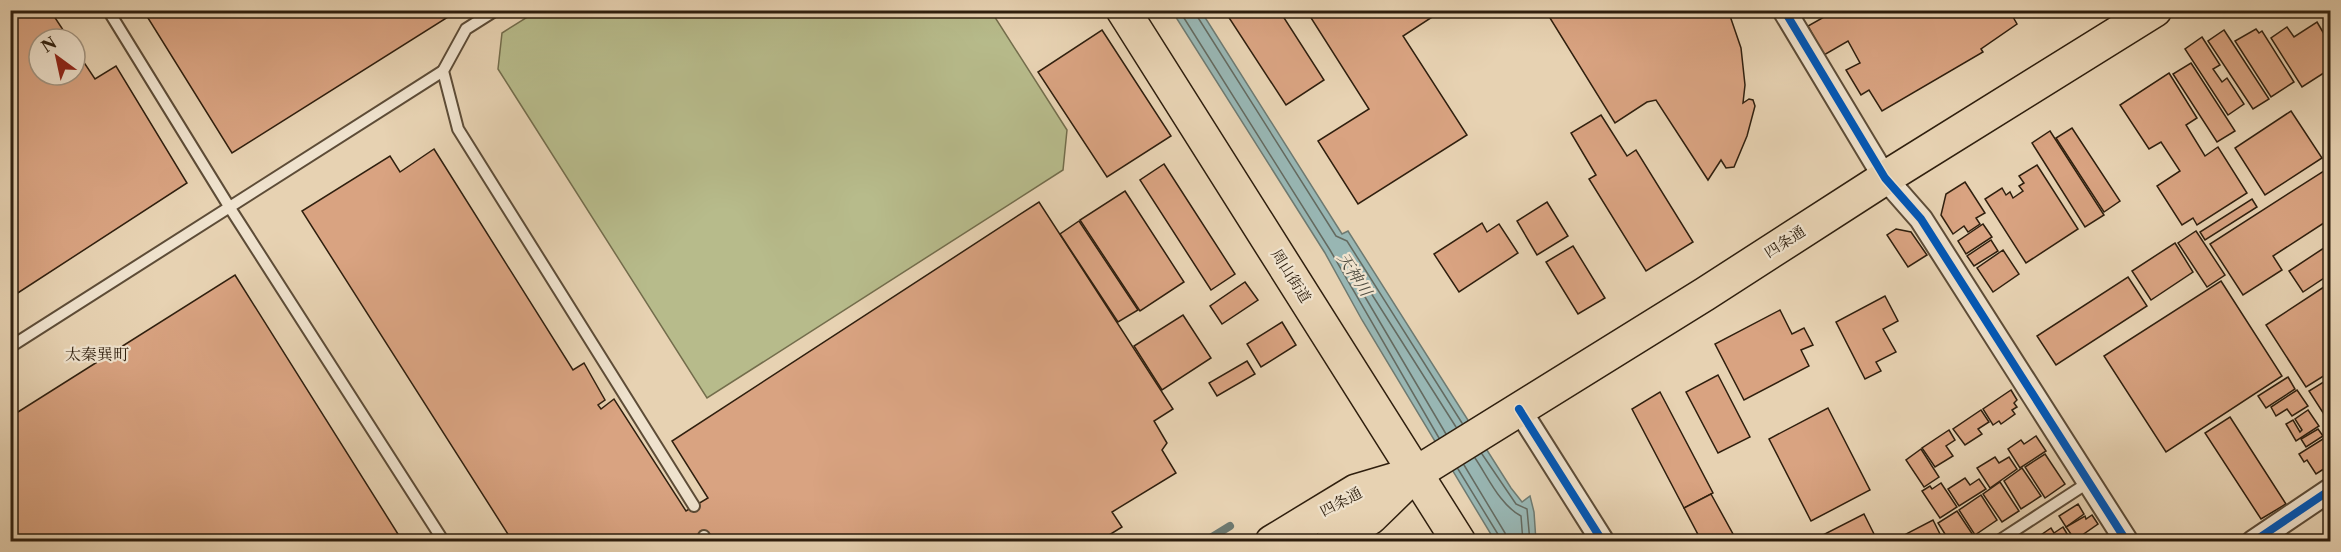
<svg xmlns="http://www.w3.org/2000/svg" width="2341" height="552" font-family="'Libre Caslon Text','Noto Serif JP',serif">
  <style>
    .green { fill: #b7bb8b; stroke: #736d4c; stroke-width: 1.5 }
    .water { fill: #98b6b3; stroke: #6e7a71; stroke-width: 1.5 }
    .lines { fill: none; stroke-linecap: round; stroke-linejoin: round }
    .shore { stroke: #646a60; stroke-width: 1.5 }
    .stream { stroke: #6e7a71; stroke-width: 8 }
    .building { fill: #d9a381; stroke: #2f1f0e; stroke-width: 1.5 }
    .service-casing { stroke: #5d4c37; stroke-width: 14 }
    .minor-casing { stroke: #5d4c37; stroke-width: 26 }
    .primary-casing { stroke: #2f1f0e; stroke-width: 36 }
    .trunk-casing { stroke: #2f1f0e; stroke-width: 36 }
    .service { stroke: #efe2cd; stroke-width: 10 }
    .minor { stroke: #efe2cd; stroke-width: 22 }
    .primary { stroke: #e7d2b2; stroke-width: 33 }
    .trunk { stroke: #e7d2b2; stroke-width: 33 }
    .cycleway-casing { stroke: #efe2cd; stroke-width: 11 }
    .cycleway { stroke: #0057b8; stroke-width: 8 }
    .labels { text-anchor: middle; stroke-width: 4.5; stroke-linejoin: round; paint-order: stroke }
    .street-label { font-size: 15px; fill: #2f1f0e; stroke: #efe2cd }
    .water-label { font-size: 16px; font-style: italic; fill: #4e4c40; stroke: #efe2cd }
    .neighbourhood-label { font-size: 16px; fill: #2f1f0e; stroke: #efe2cd }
  </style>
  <rect width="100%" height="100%" fill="#e7d2b2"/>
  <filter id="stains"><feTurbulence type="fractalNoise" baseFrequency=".00333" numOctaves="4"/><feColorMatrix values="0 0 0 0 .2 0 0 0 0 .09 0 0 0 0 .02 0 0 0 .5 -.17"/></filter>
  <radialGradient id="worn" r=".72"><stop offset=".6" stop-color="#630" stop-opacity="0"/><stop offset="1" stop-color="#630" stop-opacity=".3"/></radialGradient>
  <path class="green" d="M537 11H991L1067 130 1063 170 707 398 498 69 502 33Z"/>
  <path class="water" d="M1172 11H1201L1342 234 1348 231 1511 488 1522 502 1530 496 1534 512 1536 541H1495L1362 320 1325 253Z"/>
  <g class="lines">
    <g class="shore">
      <path d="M1179 10 1330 250 1439 438"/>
      <path d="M1196 10 1197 16 1336 236 1347 241 1462 423"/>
      <path d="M1446 434 1358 285 1360 281 1364 282 1456 427"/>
      <path d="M1482 454 1516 504 1527 509 1530 542"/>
      <path d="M1475 458C1488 477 1500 505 1521 516L1523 542"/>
      <path d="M1464 465 1505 533 1507 542"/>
      <path d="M1458 469 1499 536V542"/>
    </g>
    <g class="stream">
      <path d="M1204 542 1230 526"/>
      <path d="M2318 542 2330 533"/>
    </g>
  </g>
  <g class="building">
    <path d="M10 10H50L69 39H39V75H75V49L95 79 116 66 187 183 10 298Z"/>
    <path d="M143 10H455L456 12 232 153Z"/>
    <path d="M1224 10H1279L1324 80 1286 105Z"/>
    <path d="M1306 10H1443L1403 36 1467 135 1358 204 1318 141 1369 109Z"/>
    <path d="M1545 10H1728L1741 48 1745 85 1743 103 1749 99 1753 100 1755 106 1747 136 1734 167 1726 168 1721 160 1708 180 1656 100 1647 102 1615 123Z"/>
    <path d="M1845 10H2009L2017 24 1981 49 1983 52 1882 111 1869 90 1861 95 1846 70 1860 63 1848 41 1824 55 1808 26 1831 13 1833 17Z"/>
    <path d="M2317 22 2330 44V69L2302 87 2271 38 2287 27 2294 37Z"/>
    <path d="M2256 29 2259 33 2262 31 2294 82 2271 97 2235 41Z"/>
    <path d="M1102 30 1171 136 1107 177 1038 72Z"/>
    <path d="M2224 30 2269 99 2253 109 2208 41Z"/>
    <path d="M2202 37 2220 65 2213 69 2222 82 2227 78 2244 104 2228 115 2185 49Z"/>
    <path d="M2191 63 2235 131 2217 142 2173 74Z"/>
    <path d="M2169 73 2197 118 2186 125 2205 156 2218 147 2247 193 2197 225 2193 218 2182 225 2157 186 2180 171 2161 142 2149 149 2120 105Z"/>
    <path d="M2291 111 2322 158 2265 195 2235 148Z"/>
    <path d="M1601 115 1627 156 1636 150 1693 242 1646 271 1589 179 1596 175 1571 133Z"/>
    <path d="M2072 128 2120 201 2104 212 2056 138Z"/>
    <path d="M2050 131 2104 215 2085 227 2032 143Z"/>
    <path d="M434 149 573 370 584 363 605 400 598 405 601 409 614 399 686 511 708 498 672 441 1039 202 1173 409 1154 421 1167 443 1162 450 1176 473 1112 512 1122 527 1098 542H713L708 534 696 542H513L302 211 390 156 400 172Z"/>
    <path d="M1164 164 1235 274 1211 290 1140 180Z"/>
    <path d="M2037 165 2078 229 2026 263 1985 199 2002 188 2006 195 2010 192 2013 198 2023 191 2019 186 2024 183 2019 176Z"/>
    <path d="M2330 167V219L2273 256 2282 270 2243 295 2210 244Z"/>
    <path d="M1965 182 1985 213 1976 218 1980 224 1968 232 1964 226 1953 234 1941 215 1946 194Z"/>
    <path d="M1125 191 1184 282 1140 311 1080 220Z"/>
    <path d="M2252 199 2257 207 2205 240 2200 232Z"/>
    <path d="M1547 202 1568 236 1537 255 1517 221Z"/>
    <path d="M1079 221 1138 310 1118 322 1060 234Z"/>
    <path d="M1482 223 1487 232 1499 224 1518 253 1459 292 1434 254Z"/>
    <path d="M1983 224 1992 237 1966 254 1958 241Z"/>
    <path d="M1896 229 1911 232 1927 255 1908 267 1887 235Z"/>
    <path d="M2196 231 2225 275 2207 287 2178 243Z"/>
    <path d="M1991 240 1998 251 1974 266 1967 256Z"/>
    <path d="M2175 243 2193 272 2151 300 2132 271Z"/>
    <path d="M2330 244V274L2303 292 2289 271Z"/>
    <path d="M1573 246 1605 298 1578 314 1546 262Z"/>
    <path d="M2003 250 2019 274 1993 292 1977 268Z"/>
    <path d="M235 275 403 542H10V417Z"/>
    <path d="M2128 277 2147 306 2056 365 2037 336Z"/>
    <path d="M2221 281 2282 376 2166 452 2104 356Z"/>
    <path d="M1245 282 1258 300 1222 324 1210 306Z"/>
    <path d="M2330 283V372L2306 387 2266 325Z"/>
    <path d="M1885 296 1898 321 1883 329 1896 352 1876 362 1881 371 1865 379 1836 322Z"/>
    <path d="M1780 310 1792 334 1804 328 1813 345 1801 350 1809 366 1744 400 1715 344Z"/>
    <path d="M1183 315 1211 358 1162 390 1134 346Z"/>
    <path d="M1282 322 1296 345 1261 367 1247 344Z"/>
    <path d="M1247 361 1255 374 1217 396 1209 383Z"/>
    <path d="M1718 375 1750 437 1718 453 1686 392Z"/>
    <path d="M2288 377 2295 389 2266 408 2258 396Z"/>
    <path d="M2330 378V420L2329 422 2309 391Z"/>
    <path d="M2011 390 2017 400 2014 403 2017 407 2012 410 2015 414 2001 424 1999 421 1993 425 1983 409Z"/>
    <path d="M2297 390 2308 406 2292 416 2287 409 2276 416 2271 407Z"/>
    <path d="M1660 392 1713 493 1684 508 1632 409Z"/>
    <path d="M1828 408 1870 490 1811 521 1769 439Z"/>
    <path d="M1981 410 1989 422 1978 429 1982 434 1965 445 1953 429Z"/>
    <path d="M2308 410 2319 426 2296 441 2286 424 2293 420 2300 432 2302 430 2295 419Z"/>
    <path d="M2230 417 2286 504 2261 519 2205 433Z"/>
    <path d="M2318 429 2323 436 2306 447 2301 439Z"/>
    <path d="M1949 430 1955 440 1946 446 1953 456 1935 467 1922 448Z"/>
    <path d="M2036 436 2046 451 2020 468 2008 449 2021 440 2024 444Z"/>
    <path d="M2326 437 2330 444V465L2316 474 2307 460 2304 462 2299 454Z"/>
    <path d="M1921 449 1939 477 1924 487 1906 460Z"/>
    <path d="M2045 454 2065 484 2045 498 2025 467Z"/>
    <path d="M1995 457 1999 463 2009 457 2017 469 1990 488 1977 468Z"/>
    <path d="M2022 468 2041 496 2021 509 2004 481Z"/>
    <path d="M1965 478 1970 485 1979 479 1986 489 1959 506 1948 489Z"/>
    <path d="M2000 482 2019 511 2002 522 1983 494Z"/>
    <path d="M1941 483 1957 507 1940 518 1922 491 1930 486 1932 489Z"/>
    <path d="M1711 494 1733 534 1718 542H1702L1684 508Z"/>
    <path d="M1981 495 1997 520 1975 535 1959 510Z"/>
    <path d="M2078 504 2084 514 2066 527 2059 516Z"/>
    <path d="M1957 511 1977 541 1950 542 1938 523Z"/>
    <path d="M1864 514 1878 542H1817L1815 539Z"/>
    <path d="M2092 515 2098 524 2075 540 2066 527 2085 516 2086 519Z"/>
    <path d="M1933 520 1944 542H1909L1906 534Z"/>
    <path d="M2063 527 2072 542H2041L2038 537 2051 528 2054 533Z"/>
  </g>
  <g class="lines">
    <defs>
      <g id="service">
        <path d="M108 10 230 208 444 542"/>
        <path d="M496 10 466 29 443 71 458 129 694 506"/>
        <path d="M10 347 443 71"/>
        <path d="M704 536 706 542"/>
        <path d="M1997 542 2089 482"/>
      </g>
      <g id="minor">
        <path d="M1784 10 1885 178 1921 219 2127 542"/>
        <path d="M1519 409 1603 542"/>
        <path d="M2253 542 2330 490"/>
      </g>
      <g id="primary">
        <path d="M1272 542 1356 491 1410 475"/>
        <path d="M1332 542 1371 517 1415 474 1705 294 1885 178 2155 10"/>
      </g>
      <path id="trunk" d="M1123 10 1459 542"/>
    </defs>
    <use href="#service" class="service-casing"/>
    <use href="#minor" class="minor-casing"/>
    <use href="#primary" class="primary-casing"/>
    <use href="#trunk" class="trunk-casing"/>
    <use href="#service" class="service"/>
    <use href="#minor" class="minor"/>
    <use href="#primary" class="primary"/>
    <use href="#trunk" class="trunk"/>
    <defs>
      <g id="cycleway">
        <path d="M1784 10 1885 178 1921 219 2127 542"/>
        <path d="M1519 409 1603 542"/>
        <path d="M2253 542 2330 490"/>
      </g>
    </defs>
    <use href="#cycleway" class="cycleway-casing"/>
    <use href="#cycleway" class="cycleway"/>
  </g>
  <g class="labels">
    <g class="street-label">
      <text transform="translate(1785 242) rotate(-33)" y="5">四条通</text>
      <text transform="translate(1291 276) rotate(58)" y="5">周山街道</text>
      <text transform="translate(1341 502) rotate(-28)" y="5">四条通</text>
    </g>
    <g class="water-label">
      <text transform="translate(1355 274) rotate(57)" y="6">天神川</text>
    </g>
    <g class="neighbourhood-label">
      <text x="97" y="360">太秦巽町</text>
    </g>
  </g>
  <rect width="2341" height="552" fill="none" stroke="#e7d2b2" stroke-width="36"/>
  <rect x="12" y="12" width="2317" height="528" fill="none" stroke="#2f1f0e" stroke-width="3"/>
  <rect x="18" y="18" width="2305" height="516" fill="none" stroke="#2f1f0e" stroke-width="1.5"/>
  <g transform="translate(57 57) rotate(327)"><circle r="28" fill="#efe2cd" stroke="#a29481" stroke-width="1.5"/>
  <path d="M0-4.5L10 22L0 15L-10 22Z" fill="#8f2418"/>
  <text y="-9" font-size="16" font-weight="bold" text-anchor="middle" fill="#2f1f0e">N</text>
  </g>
  <rect width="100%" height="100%" filter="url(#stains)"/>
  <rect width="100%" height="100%" fill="url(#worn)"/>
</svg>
